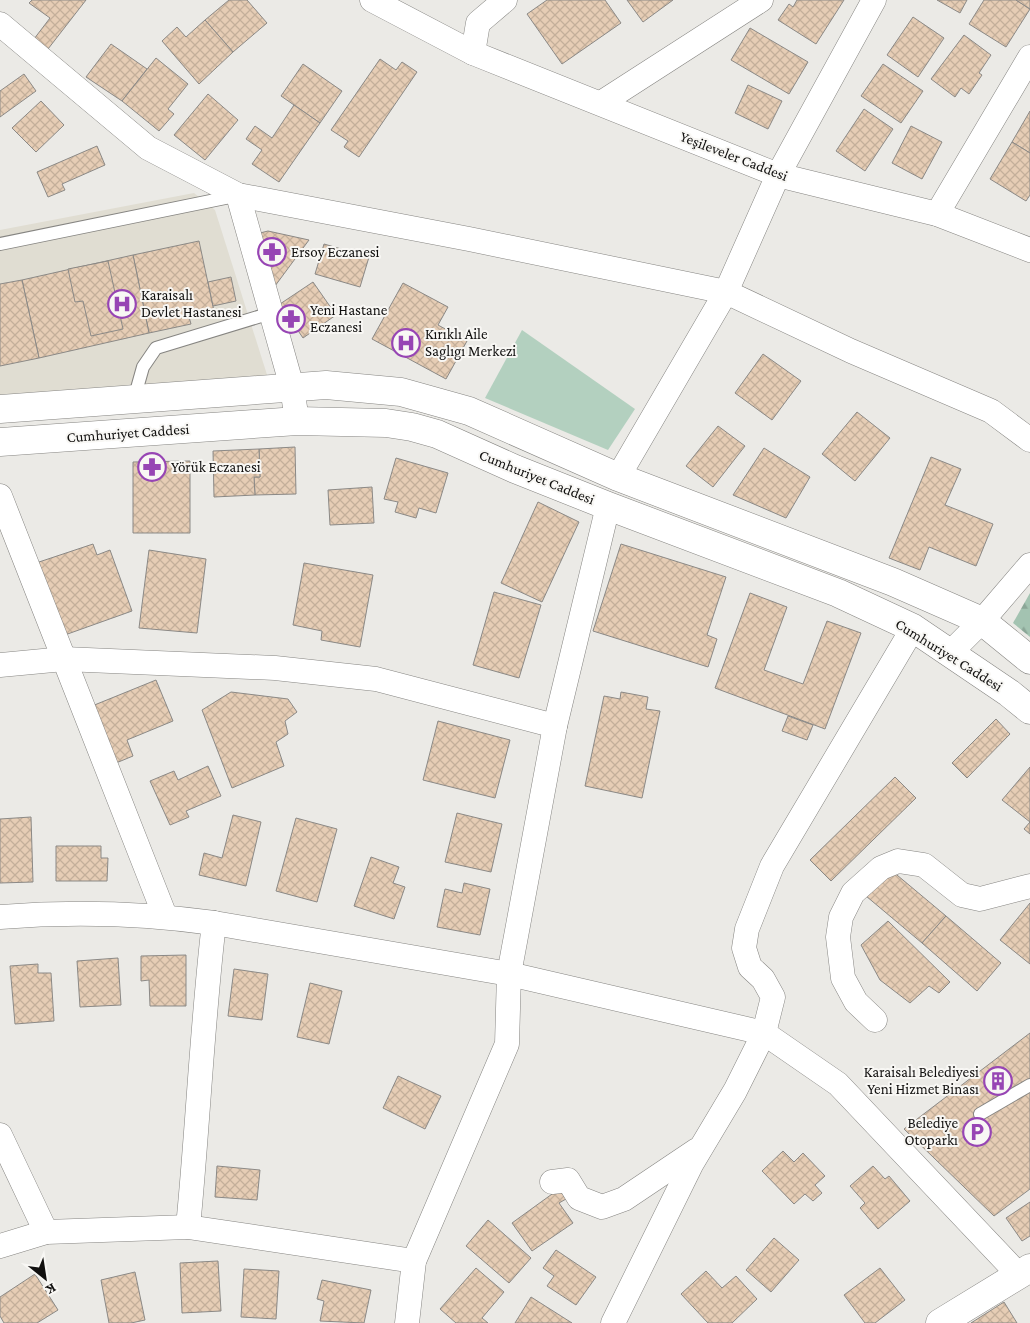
<svg xmlns="http://www.w3.org/2000/svg" width="1030" height="1323" font-family="'Crimson Pro',serif">
  <style>
    .built { fill: #e0ddd2 }
    .green { fill: #b3d0bf }
    .forest { fill: url(#forest-firs) }
    .building { fill: url(#building-cross-hatch); stroke: #8b8986 }
    .lines { fill: none; stroke-linecap: round; stroke-linejoin: round }
    .lane-casing { stroke: #868582; stroke-width: 14 }
    .street-casing { stroke: #868582; stroke-width: 25 }
    .secondary-casing { stroke: #868582; stroke-width: 29 }
    .lane { stroke: #fff; stroke-width: 12 }
    .street { stroke: #fff; stroke-width: 24 }
    .secondary { stroke: #fff; stroke-width: 28 }
    .labels { text-anchor: middle; stroke-width: 4; stroke-linejoin: round; paint-order: stroke }
    .street-label { font-size: 15px; fill: #11100f; stroke: #f8f7f4 }
    .poi-label { font-size: 15px; fill: #11100f; stroke: #f8f7f4; text-anchor: start }
  </style>
  <defs>
    <pattern id="forest-firs" width="22" height="20" patternUnits="userSpaceOnUse" patternTransform="scale(1.25)"><rect width="22" height="20" fill="#a3c3b1"/><path d="M5 1l3.5 6h-7zM16 11l3.5 6h-7z" fill="#8ba697"/></pattern>
    <pattern id="building-cross-hatch" width="8" height="8" patternUnits="userSpaceOnUse" patternTransform="scale(1.25)"><rect width="8" height="8" fill="#e6cdb5"/><path d="M0 0l8 8M0 8l8-8" fill="none" stroke="#c4af9a"/></pattern>
  </defs>
  <rect width="100%" height="100%" fill="#ebeae6"/>
  <path class="built" d="M194 193 215 210 268 378 0 397V230Z"/>
  <path class="green" d="M522 330 635 409 608 450 485 398Z"/>
  <path class="forest" d="M1030 593V637L1013 623Z"/>
  <g class="building">
    <path d="M32 0H86L48 49 34 39 50 18 29 3Z"/>
    <path d="M229 0H247L267 23 233 52 205 20Z"/>
    <path d="M547 0H605L621 23 562 64 527 14Z"/>
    <path d="M627 0H673L643 22Z"/>
    <path d="M797 0H844L816 44 778 20 789 4 793 7Z"/>
    <path d="M937 0H967L960 13Z"/>
    <path d="M984 0H1016L1030 9 1006 47 969 24Z"/>
    <path d="M1016 0H1030V9Z"/>
    <path d="M913 17 944 38 918 77 887 55Z"/>
    <path d="M205 20 233 52 199 84 162 41 177 27 186 37Z"/>
    <path d="M750 28 808 62 789 94 731 60Z"/>
    <path d="M964 35 991 55 979 73 982 75 969 94 961 88 955 97 931 79Z"/>
    <path d="M111 44 147 69 122 101 86 77Z"/>
    <path d="M156 58 188 84 168 109 174 114 159 131 122 101Z"/>
    <path d="M380 59 396 70 402 62 417 72 359 157 344 147 348 141 331 130Z"/>
    <path d="M303 64 342 91 320 123 281 96Z"/>
    <path d="M883 64 923 91 901 123 861 96Z"/>
    <path d="M24 74 36 91 0 117V91Z"/>
    <path d="M748 85 782 101 768 129 735 113Z"/>
    <path d="M208 94 238 120 205 160 174 135Z"/>
    <path d="M41 101 64 125 36 152 12 128Z"/>
    <path d="M294 105 320 123 279 182 252 164 262 150 246 139 255 126 272 138Z"/>
    <path d="M864 109 893 129 865 171 836 151Z"/>
    <path d="M1030 111V153L1012 142Z"/>
    <path d="M911 126 942 142 922 179 892 163Z"/>
    <path d="M1012 142 1030 153V195L1026 201 990 179Z"/>
    <path d="M97 146 105 165 62 184 65 190 48 197 37 172Z"/>
    <path d="M268 231 309 240 275 286 256 234Z"/>
    <path d="M199 241 214 311 189 317 191 324 149 333 133 255Z"/>
    <path d="M324 244 369 257 360 287 315 274Z"/>
    <path d="M133 255 149 333 39 358 22 280Z"/>
    <path d="M108 261 123 329 91 336 83 301 75 302 68 269Z"/>
    <path d="M231 277 236 301 213 306 208 282Z"/>
    <path d="M22 280 39 358 0 366V284Z"/>
    <path d="M313 282 336 315 303 338 280 304Z"/>
    <path d="M403 283 448 307 438 325 467 341 446 379 372 339Z"/>
    <path d="M763 354 801 381 772 420 735 393Z"/>
    <path d="M857 412 890 438 855 481 822 454Z"/>
    <path d="M718 426 745 446 713 487 686 466Z"/>
    <path d="M295 447 296 494 255 495 254 477H260L259 449Z"/>
    <path d="M764 448 810 477 786 518 733 495Z"/>
    <path d="M259 449 260 477H254L255 495 214 497 213 451Z"/>
    <path d="M931 457 961 469 945 505 993 524 976 566 929 547 920 570 889 558Z"/>
    <path d="M396 458 448 473 436 513 419 508 416 518 395 512 398 502 384 499Z"/>
    <path d="M190 461V533H133V462Z"/>
    <path d="M372 487 374 523 330 525 328 490Z"/>
    <path d="M538 502 579 522 542 602 501 583Z"/>
    <path d="M93 544 97 555 110 550 132 611 62 636 36 563Z"/>
    <path d="M621 544 726 577 707 635 717 639 708 667 593 631Z"/>
    <path d="M149 550 206 559 197 633 139 628Z"/>
    <path d="M304 563 373 575 360 647 321 640 322 631 293 625Z"/>
    <path d="M494 592 541 605 519 678 473 665Z"/>
    <path d="M750 593 787 607 764 670 803 684 827 621 861 633 825 729 715 688Z"/>
    <path d="M156 680 173 721 127 740 133 756 116 763 92 706Z"/>
    <path d="M231 692 288 699 297 712 285 721 288 734 276 742 284 766 232 788 202 710Z"/>
    <path d="M621 692 648 697 646 709 660 711 642 798 585 786 604 696 620 699Z"/>
    <path d="M788 716 813 725 807 740 782 731Z"/>
    <path d="M996 719 1010 734 967 778 952 763Z"/>
    <path d="M438 721 510 740 495 798 423 780Z"/>
    <path d="M208 766 221 796 186 811 189 817 170 825 150 781 174 771 178 780Z"/>
    <path d="M1030 767V834L1024 829 1030 822 1002 800Z"/>
    <path d="M895 777 916 798 831 881 810 860Z"/>
    <path d="M457 813 502 824 491 872 445 862Z"/>
    <path d="M233 815 261 822 246 886 199 875 204 853 222 858Z"/>
    <path d="M31 817 33 882 0 883V819Z"/>
    <path d="M296 818 337 829 317 902 276 891Z"/>
    <path d="M56 846H101V858H108L107 881H56Z"/>
    <path d="M371 857 399 867 393 883 405 887 394 919 354 906Z"/>
    <path d="M891 870 946 916 922 943 866 896Z"/>
    <path d="M464 883 490 889 480 935 437 927 445 889 462 893Z"/>
    <path d="M1030 903V964L1000 940Z"/>
    <path d="M946 916 1001 963 977 991 922 943Z"/>
    <path d="M888 921 950 982 939 993 929 986 910 1003 880 980 861 945Z"/>
    <path d="M186 955V1006H150L149 980 141 981V956Z"/>
    <path d="M118 958 121 1005 80 1007 77 961Z"/>
    <path d="M38 964V973H51L54 1021 15 1024 10 966Z"/>
    <path d="M234 969 268 974 262 1020 228 1016Z"/>
    <path d="M310 983 342 991 329 1044 297 1037Z"/>
    <path d="M1030 1033V1189L994 1216 904 1129Z"/>
    <path d="M398 1076 441 1096 425 1129 383 1108Z"/>
    <path d="M783 1151 794 1162 803 1153 825 1176 815 1185 822 1193 813 1201 805 1194 794 1204 762 1171Z"/>
    <path d="M217 1166 260 1170 257 1200 215 1197Z"/>
    <path d="M873 1166 885 1179 889 1176 910 1201 878 1229 860 1208 865 1203 850 1186Z"/>
    <path d="M559 1189 566 1199 559 1203 573 1223 532 1251 512 1223Z"/>
    <path d="M1030 1202V1236L1022 1241 1006 1218Z"/>
    <path d="M488 1220 531 1258 509 1283 466 1246Z"/>
    <path d="M774 1238 799 1260 771 1292 746 1270Z"/>
    <path d="M556 1250 596 1277 576 1305 547 1286 554 1276 543 1268Z"/>
    <path d="M218 1261 221 1311 182 1313 180 1263Z"/>
    <path d="M476 1268 504 1292 482 1318 488 1323H456L440 1309Z"/>
    <path d="M880 1268 905 1300 875 1323H865L844 1295Z"/>
    <path d="M244 1269 279 1271 276 1319 241 1317Z"/>
    <path d="M706 1271 722 1288 736 1276 757 1299 732 1323H708L681 1294Z"/>
    <path d="M135 1272 145 1320 131 1323H109L101 1280Z"/>
    <path d="M35 1274 58 1310 37 1323H4L0 1316V1297Z"/>
    <path d="M322 1280 371 1290 364 1323 320 1321 324 1301 317 1299Z"/>
    <path d="M531 1297 572 1323H515Z"/>
    <path d="M1004 1302 1017 1323H971Z"/>
  </g>
  <g class="lines">
    <defs>
      <g id="lane">
        <path d="M0 244 235 196"/>
        <path d="M134 399 143 367 156 348 271 313"/>
        <path d="M980 1114 1030 1085"/>
      </g>
      <g id="street">
        <path d="M372 0 473 53 778 175 937 214 1030 250"/>
        <path d="M0 24 148 148 238 195 469 239 726 292 851 351 991 411 1030 440"/>
        <path d="M473 53 478 23 505 0"/>
        <path d="M601 103 761 0"/>
        <path d="M238 195 292 387 297 421"/>
        <path d="M937 214 1030 57"/>
        <path d="M618 477 726 292 778 175 874 0"/>
        <path d="M0 496 165 916"/>
        <path d="M950 653 982 621 1030 565"/>
        <path d="M0 665 64 659 275 668 376 679 555 726"/>
        <path d="M0 917C72 911 143 913 214 923L509 974 764 1033 838 1084 1019 1275"/>
        <path d="M875 1020 856 1002 843 978 838 937 841 917 853 893 881 868 898 861 924 865 962 895 980 899 1030 886"/>
        <path d="M0 1135 46 1232"/>
        <path d="M552 1182 568 1180 579 1198 602 1207 624 1199 697 1150"/>
        <path d="M188 1227C198 1126 202 1024 214 923"/>
        <path d="M0 1246 46 1232 188 1227 414 1261"/>
        <path d="M407 1323 414 1261 507 1044 509 974 555 726 608 506"/>
        <path d="M613 1323 692 1163 735 1091 764 1033 773 997 763 979 750 967 744 948 747 929 772 866 913 628"/>
      </g>
      <g id="secondary">
        <path d="M0 409 326 385 401 392 469 411 618 477 893 582 982 621 1030 660"/>
        <path d="M0 442 297 421 386 423 412 427 437 434 515 469 608 506 838 593 913 628 1009 693 1030 710"/>
        <path d="M940 1323 1030 1268"/>
      </g>
    </defs>
    <use href="#lane" class="lane-casing"/>
    <use href="#street" class="street-casing"/>
    <use href="#secondary" class="secondary-casing"/>
    <use href="#lane" class="lane"/>
    <use href="#street" class="street"/>
    <use href="#secondary" class="secondary"/>
  </g>
  <defs>
    <symbol id="pharmacy-ring" viewBox="-11 -11 22 22"><circle r="9.5" fill="#f8f7f4" stroke="#9745b4" stroke-width="1.5"/><path d="M-2-6h4v4h4v4h-4v4h-4v-4h-4v-4h4Z" fill="#9745b4"/></symbol>
    <symbol id="hospital-ring" viewBox="-11 -11 22 22"><circle r="9.5" fill="#f8f7f4" stroke="#9745b4" stroke-width="1.5"/><path d="M-5-5h3v3.5h4V-5h3V5h-3V1.5h-4V5h-3Z" fill="#9745b4"/></symbol>
    <symbol id="building-ring" viewBox="-11 -11 22 22"><circle r="9.5" fill="#f8f7f4" stroke="#9745b4" stroke-width="1.5"/><path d="M-4-6H4V6H1V3H-1V6H-4ZM-2.5-4.3h1.7v1.8h-1.7ZM.8-4.3h1.7v1.8H.8ZM-2.5-1h1.7V.8h-1.7ZM.8-1h1.7V.8H.8Z" fill="#9745b4"/></symbol>
    <symbol id="parking-ring" viewBox="-11 -11 22 22"><circle r="9.5" fill="#f8f7f4" stroke="#9745b4" stroke-width="1.5"/><path d="M-3.5-5.5H1a3.5 3.5 0 0 1 0 7H-1V5.5H-3.5ZM-1-3.4V-.6H.8a1.4 1.4 0 0 0 0-2.8Z" fill="#9745b4"/></symbol>
  </defs>
  <g fill-rule="evenodd">
    <use href="#pharmacy-ring" x="256" y="236" width="32" height="32"/>
    <use href="#hospital-ring" x="106" y="288" width="32" height="32"/>
    <use href="#pharmacy-ring" x="275" y="303" width="32" height="32"/>
    <use href="#hospital-ring" x="390" y="327" width="32" height="32"/>
    <use href="#pharmacy-ring" x="136" y="451" width="32" height="32"/>
    <use href="#building-ring" x="982" y="1065" width="32" height="32"/>
    <use href="#parking-ring" x="961" y="1116" width="32" height="32"/>
  </g>
  <g class="labels">
    <g class="street-label">
      <text transform="translate(734 156) rotate(21)" y="5">Yeşileveler Caddesi</text>
      <text transform="translate(128 433) rotate(-4)" y="5">Cumhuriyet Caddesi</text>
      <text transform="translate(537 477) rotate(22)" y="5">Cumhuriyet Caddesi</text>
      <text transform="translate(949 655) rotate(32)" y="5">Cumhuriyet Caddesi</text>
    </g>
    <g class="poi-label">
      <text x="291" y="257">Ersoy Eczanesi</text>
      <text x="141" y="300">Karaisalı<tspan x="141" dy="17">Devlet Hastanesi</tspan></text>
      <text x="310" y="315">Yeni Hastane<tspan x="310" dy="17">Eczanesi</tspan></text>
      <text x="425" y="339">Kırıklı Aile<tspan x="425" dy="17">Saglıgı Merkezi</tspan></text>
      <text x="171" y="472">Yörük Eczanesi</text>
      <text x="979" y="1077" text-anchor="end">Karaisalı Belediyesi<tspan x="979" dy="17">Yeni Hizmet Binası</tspan></text>
      <text x="958" y="1128" text-anchor="end">Belediye<tspan x="958" dy="17">Otoparkı</tspan></text>
    </g>
  </g>
  <g transform="translate(45 1278) rotate(150)" stroke="#f8f7f4" stroke-width="4" paint-order="stroke">
  <path d="M0-4L9 19L0 12L-9 19Z" fill="#11100f"/>
  <text y="-8" font-size="14" font-weight="bold" text-anchor="middle" fill="#11100f">K</text>
  </g>
</svg>
